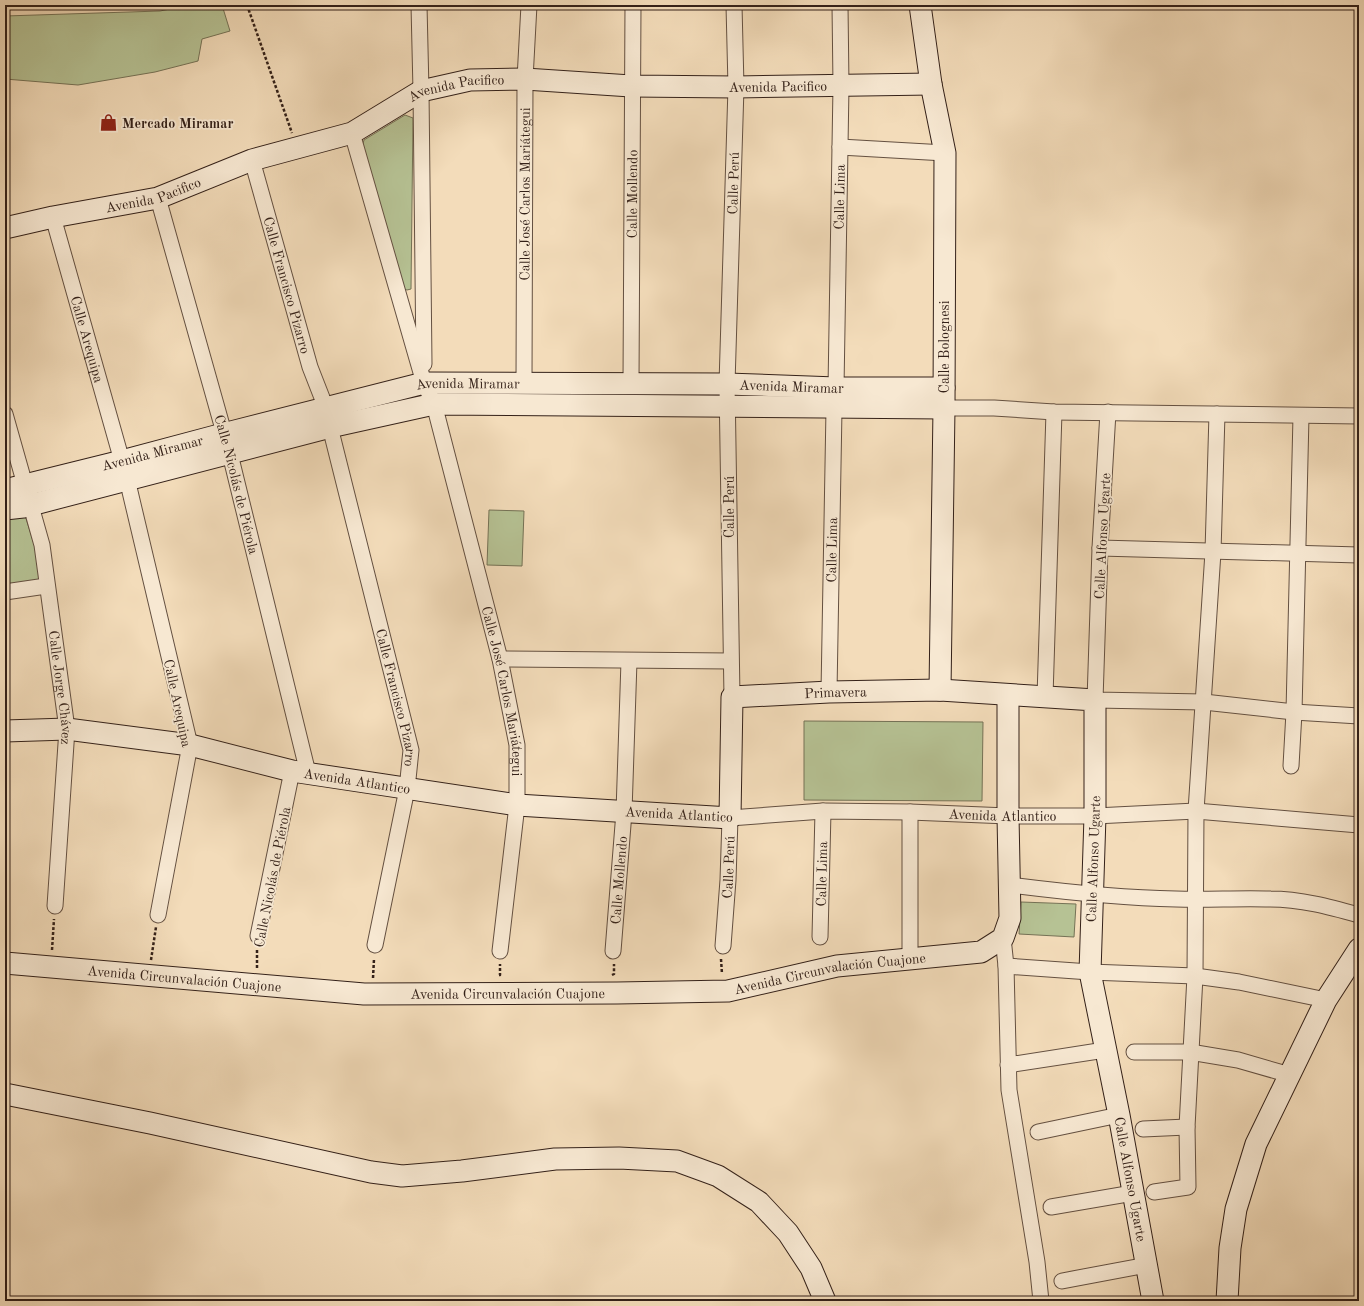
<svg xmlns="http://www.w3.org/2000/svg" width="1364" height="1306" font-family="'Old Standard TT',serif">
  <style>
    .green { fill: #b6c294; stroke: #757256 }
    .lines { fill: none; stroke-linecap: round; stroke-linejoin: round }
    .street-casing { stroke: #645041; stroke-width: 17 }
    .secondary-casing { stroke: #342119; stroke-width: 23 }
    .path { stroke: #342119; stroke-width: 2.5; stroke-dasharray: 3 2; stroke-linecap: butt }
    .street { stroke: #f7e8d2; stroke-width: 15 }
    .secondary { stroke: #f7e8d2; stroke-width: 21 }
    .labels { text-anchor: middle; stroke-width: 3.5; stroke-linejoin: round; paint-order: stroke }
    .street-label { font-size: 14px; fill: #342119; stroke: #f7e8d2 }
    .poi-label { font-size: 14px; font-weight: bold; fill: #342119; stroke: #f7e8d2; text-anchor: start }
  </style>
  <rect width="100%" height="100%" fill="#f3dcba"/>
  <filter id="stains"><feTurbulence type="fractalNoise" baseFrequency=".005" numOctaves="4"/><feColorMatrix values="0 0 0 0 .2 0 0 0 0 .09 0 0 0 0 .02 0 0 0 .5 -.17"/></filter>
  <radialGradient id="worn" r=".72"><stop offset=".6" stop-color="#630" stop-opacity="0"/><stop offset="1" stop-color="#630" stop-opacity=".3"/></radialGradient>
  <g class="green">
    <path d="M190 5H222L230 31 202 39 198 61 155 72 78 85 5 79V16L160 11Z"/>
    <path d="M405 115 413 118 411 289 407 290 401 288 361 151 364 140Z"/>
    <path d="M19 496 44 576 41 582 5 587V499Z"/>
    <path d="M489 510 524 511 522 566 487 565Z"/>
    <path d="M804 721 983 722 982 801 804 800Z"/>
    <path d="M1021 902 1076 904 1074 937 1019 934Z"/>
  </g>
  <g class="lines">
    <defs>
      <g id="street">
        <path d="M419 5 421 91 424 364"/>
        <path id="s1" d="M352 133 424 383 434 404 500 659 517 745V805L500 951"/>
        <path d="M840 147 945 153"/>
        <path id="s2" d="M252 160 310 367 326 408"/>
        <path id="s3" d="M158 198 230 454 308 773"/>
        <path id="s4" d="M53 217 122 461"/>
        <path id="s5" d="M524 383 525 79 529 5"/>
        <path id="s6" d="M631 383 633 5"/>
        <path id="s7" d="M836 388 841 86 840 5"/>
        <path d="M944 408H994L1054 412 1359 416"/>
        <path d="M1108 412 1100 548 1095 700 1204 702 1294 712 1359 716"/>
        <path id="s8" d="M5 414 42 545 67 729 55 906"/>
        <path id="s9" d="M330 427 411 750 407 789 375 945"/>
        <path d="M127 479 190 745 158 915"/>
        <path d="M1100 548 1359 555"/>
        <path d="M5 592 46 586"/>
        <path d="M500 659 730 661"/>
        <path id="s10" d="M829 692 834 409"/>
        <path id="s11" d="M732 697 727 384 736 87 734 5"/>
        <path d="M1045 697 1054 412"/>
        <path d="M1291 766 1294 712 1301 416"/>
        <path d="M1010 885C1065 892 1120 898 1176 899 1207 900 1239 898 1270 899 1301 899 1330 907 1359 915"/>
        <path d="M258 936 292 771"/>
        <path id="s12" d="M820 937 823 811"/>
        <path d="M1003 938 1006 966 1009 1090 1037 1262 1041 1301"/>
        <path id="s13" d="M723 946 728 880 730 818 823 811 910 812 1008 816H1095L1196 811 1359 825"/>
        <path id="s14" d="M613 951 624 812 629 661"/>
        <path d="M910 957V812"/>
        <path d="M1006 966 1090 972 1195 976 1239 982 1326 1000"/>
        <path d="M1134 1052H1190L1238 1060 1290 1075"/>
        <path d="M1008 1065 1105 1050"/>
        <path d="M1143 1129 1187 1127"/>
        <path d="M1038 1132 1119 1115"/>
        <path d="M1154 1192 1188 1187 1187 1127 1195 976 1196 811 1213 552 1217 414"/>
        <path d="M1051 1207 1133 1193"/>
        <path d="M1062 1281 1147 1265"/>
      </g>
      <g id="secondary">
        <path d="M920 5 931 84 945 153 944 408 940 690"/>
        <path id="s15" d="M5 228 53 217 158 198 252 160 352 133 421 91 470 80 525 79 631 86 736 87 931 84"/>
        <path id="s16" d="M5 490 122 461 223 434 424 383 727 384 836 388H944"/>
        <path d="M5 509 23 507 330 427 434 404 944 408"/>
        <path id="s17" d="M5 731 67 729 190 745 292 771 517 805 730 818 732 697 829 692 940 690 1095 700V816L1090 972 1119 1115 1153 1301"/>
        <path id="s18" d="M5 963 364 994 617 993 728 991 837 966 981 952 1003 938 1010 918 1008 816V696"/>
        <path d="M5 1094 150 1123 371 1172 402 1176 462 1171 555 1159 619 1158 677 1161 718 1176 759 1202 788 1233 811 1268 825 1301"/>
        <path d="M1227 1301 1230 1248 1236 1209 1256 1144 1326 1000 1359 949"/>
      </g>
    </defs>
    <use href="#street" class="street-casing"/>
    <use href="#secondary" class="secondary-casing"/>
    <g class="path">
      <path d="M247 5 292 133"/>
      <path d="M52 950 54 919"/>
      <path d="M721 959 722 974"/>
      <path d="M151 960 156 927"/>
      <path d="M257 968V949"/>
      <path d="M499 975H500V964"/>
      <path d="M612 975 614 974V964"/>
      <path d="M373 978 374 959"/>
    </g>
    <use href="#street" class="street"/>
    <use href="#secondary" class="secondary"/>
  </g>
  <defs>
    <symbol id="shop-bare" viewBox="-9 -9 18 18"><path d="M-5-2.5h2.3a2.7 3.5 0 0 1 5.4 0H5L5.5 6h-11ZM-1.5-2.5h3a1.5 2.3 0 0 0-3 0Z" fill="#8f2418" stroke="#f7e8d2" stroke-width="2.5" paint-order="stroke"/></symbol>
  </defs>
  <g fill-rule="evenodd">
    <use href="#shop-bare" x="96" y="110" width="25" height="25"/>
  </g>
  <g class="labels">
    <g class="street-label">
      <text dy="5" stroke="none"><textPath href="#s15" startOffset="800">Avenida Pacifico</textPath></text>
      <text dy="5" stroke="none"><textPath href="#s15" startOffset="477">Avenida Pacifico</textPath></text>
      <text dy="5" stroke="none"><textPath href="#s11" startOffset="514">Calle Perú</textPath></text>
      <text dy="5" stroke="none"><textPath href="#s15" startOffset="152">Avenida Pacifico</textPath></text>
      <text dy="5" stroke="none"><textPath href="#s5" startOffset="189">Calle José Carlos Mariátegui</textPath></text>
      <text dy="5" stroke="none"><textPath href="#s6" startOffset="189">Calle Mollendo</textPath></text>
      <text dy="5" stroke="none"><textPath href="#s7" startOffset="191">Calle Lima</textPath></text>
      <text dy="5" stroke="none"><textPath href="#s2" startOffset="130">Calle Francisco Pizarro</textPath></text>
      <text dy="5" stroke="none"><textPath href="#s4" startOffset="127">Calle Arequipa</textPath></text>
      <text transform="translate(944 347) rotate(-90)" y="5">Calle Bolognesi</text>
      <text dy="5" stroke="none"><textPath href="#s16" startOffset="476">Avenida Miramar</textPath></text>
      <text dy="5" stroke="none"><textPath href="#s16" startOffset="800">Avenida Miramar</textPath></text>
      <text dy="5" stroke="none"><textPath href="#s16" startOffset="152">Avenida Miramar</textPath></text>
      <text dy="5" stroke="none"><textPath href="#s3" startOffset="297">Calle Nicolás de Piérola</textPath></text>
      <text transform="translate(729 507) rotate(-90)" y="5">Calle Perú</text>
      <text transform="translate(1102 536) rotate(-87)" y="5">Calle Alfonso Ugarte</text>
      <text dy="5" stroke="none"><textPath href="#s10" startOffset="142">Calle Lima</textPath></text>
      <text dy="5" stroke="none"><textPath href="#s8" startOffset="280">Calle Jorge Chávez</textPath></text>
      <text dy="5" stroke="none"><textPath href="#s1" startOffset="579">Calle José Carlos Mariátegui</textPath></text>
      <text dy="5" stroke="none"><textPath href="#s17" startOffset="957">Primavera</textPath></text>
      <text dy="5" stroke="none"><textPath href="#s9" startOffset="279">Calle Francisco Pizarro</textPath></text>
      <text transform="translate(178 703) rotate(78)" y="5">Calle Arequipa</text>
      <text dy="5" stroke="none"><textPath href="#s17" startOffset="357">Avenida Atlantico</textPath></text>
      <text transform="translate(679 814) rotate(3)" y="5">Avenida Atlantico</text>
      <text dy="5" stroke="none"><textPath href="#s13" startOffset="401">Avenida Atlantico</textPath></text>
      <text transform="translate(1093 859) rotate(-88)" y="5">Calle Alfonso Ugarte</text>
      <text dy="5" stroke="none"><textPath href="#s13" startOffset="79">Calle Perú</textPath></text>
      <text dy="5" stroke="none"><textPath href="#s12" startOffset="63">Calle Lima</textPath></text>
      <text transform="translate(272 877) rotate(-79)" y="5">Calle Nicolás de Piérola</text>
      <text dy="5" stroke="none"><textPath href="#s14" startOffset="71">Calle Mollendo</textPath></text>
      <text dy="5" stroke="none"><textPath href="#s18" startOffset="828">Avenida Circunvalación Cuajone</textPath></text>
      <text dy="5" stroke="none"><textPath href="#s18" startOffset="180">Avenida Circunvalación Cuajone</textPath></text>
      <text dy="5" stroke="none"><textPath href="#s18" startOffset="504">Avenida Circunvalación Cuajone</textPath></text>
      <text dy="5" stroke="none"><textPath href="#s17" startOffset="1700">Calle Alfonso Ugarte</textPath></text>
    </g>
    <g class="poi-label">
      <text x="122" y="128">Mercado Miramar</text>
    </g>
  </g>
  <rect width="1364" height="1306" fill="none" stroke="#f3dcba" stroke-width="20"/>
  <rect x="6" y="6" width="1352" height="1294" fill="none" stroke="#342119" stroke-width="2"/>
  <rect x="10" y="10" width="1344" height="1286" fill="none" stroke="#342119"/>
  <rect width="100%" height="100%" filter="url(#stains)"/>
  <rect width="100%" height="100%" fill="url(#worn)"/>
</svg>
